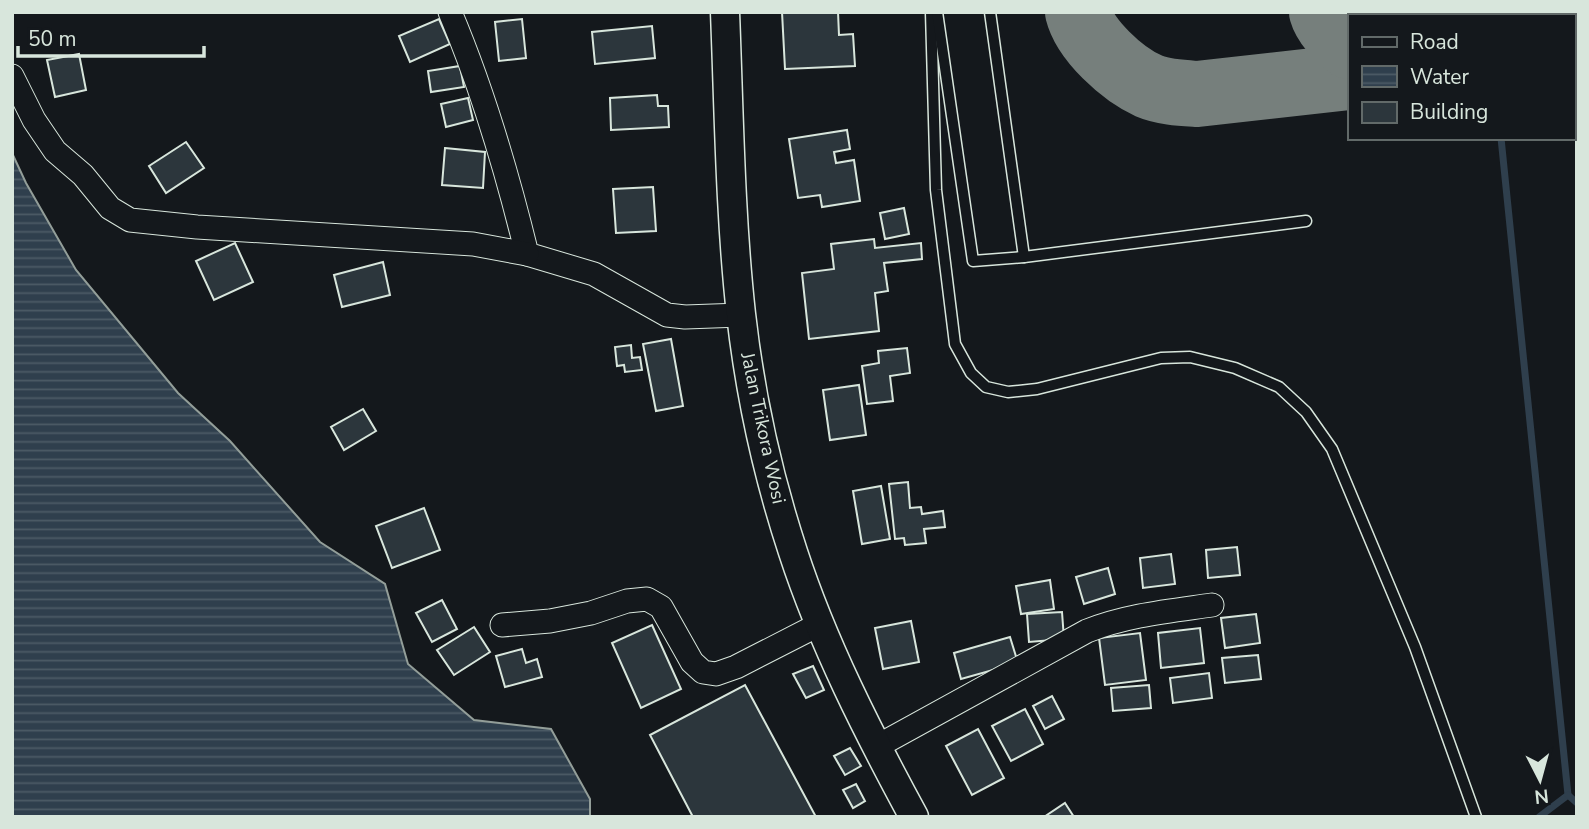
<svg xmlns="http://www.w3.org/2000/svg" width="1589" height="829" font-family="'Nunito Sans',sans-serif">
  <style>
    .water { fill: url(#water-rules); stroke: #939e99; stroke-width: 2 }
    .lines { fill: none; stroke-linecap: round; stroke-linejoin: round }
    .stream { stroke: #2f3f4d; stroke-width: 7 }
    .taxiway { stroke: #767f7c; stroke-width: 66 }
    .building { fill: #2c363c; stroke: #d8e6dc; stroke-width: 2 }
    .service-casing { stroke: #d8e6dc; stroke-width: 13 }
    .minor-casing { stroke: #d8e6dc; stroke-width: 25 }
    .tertiary-casing { stroke: #d8e6dc; stroke-width: 31 }
    .service { stroke: #14181c; stroke-width: 10 }
    .minor { stroke: #14181c; stroke-width: 23 }
    .tertiary { stroke: #14181c; stroke-width: 28 }
    .labels { text-anchor: middle; stroke-width: 5; stroke-linejoin: round; paint-order: stroke }
    .street-label { font-size: 19px; fill: #d8e6dc; stroke: #14181c }
  </style>
  <defs>
    <pattern id="water-rules" width="6" height="5" patternUnits="userSpaceOnUse" patternTransform="scale(1.75)"><rect width="6" height="5" fill="#2f3f4d"/><path d="M0 2.5h6" fill="none" stroke="#4c5b66"/></pattern>
  </defs>
  <rect width="100%" height="100%" fill="#14181c"/>
  <path class="water" d="M12 153 26 183 76 270 178 393 230 441 320 542 385 584 408 664 474 720 551 729 590 799V817H12Z"/>
  <g class="lines">
    <g class="stream">
      <path d="M1501 138 1568 795 1539 817"/>
      <path d="M1568 795 1577 803"/>
    </g>
    <g class="taxiway">
      <path d="M1078 12C1085 40 1122 74 1149 86 1163 92 1182 93 1197 94L1349 77"/>
      <path d="M1322 12C1326 26 1339 37 1349 46"/>
      <path d="M1573 44 1577 43"/>
    </g>
  </g>
  <g class="building">
    <path d="M782 12H838L839 35 853 34 855 66 785 69Z"/>
    <path d="M439 19 450 44 410 62 399 36Z"/>
    <path d="M522 19 526 58 499 61 495 22Z"/>
    <path d="M652 26 655 58 595 64 592 32Z"/>
    <path d="M79 54 86 90 55 97 47 60Z"/>
    <path d="M460 66 464 87 431 92 428 71Z"/>
    <path d="M657 95 658 106H668L669 127 611 130 610 98Z"/>
    <path d="M468 98 473 120 446 127 441 104Z"/>
    <path d="M847 130 850 149 834 152 836 163 854 160 860 201 822 207 820 195 798 198 789 139Z"/>
    <path d="M186 142 204 168 166 193 149 166Z"/>
    <path d="M445 148 485 152 483 188 442 185Z"/>
    <path d="M653 187 656 231 616 233 613 189Z"/>
    <path d="M904 208 909 234 885 239 880 213Z"/>
    <path d="M874 239 875 248 921 243 922 259 884 263 888 291 875 293 879 331 809 339 802 273 834 269 831 244Z"/>
    <path d="M235 243 253 282 214 300 196 261Z"/>
    <path d="M383 262 390 295 342 307 334 275Z"/>
    <path d="M671 339 683 406 656 411 643 344Z"/>
    <path d="M631 345 632 358 640 357 642 370 625 372 624 365 617 366 615 347Z"/>
    <path d="M907 348 910 373 890 376 893 401 867 404 862 366 879 363 878 351Z"/>
    <path d="M859 385 866 435 830 440 823 390Z"/>
    <path d="M363 409 376 431 344 450 331 427Z"/>
    <path d="M908 482 910 508 921 507 922 514 943 511 945 527 924 529 926 543 905 545 904 538 895 539 889 484Z"/>
    <path d="M881 486 890 539 862 544 853 491Z"/>
    <path d="M424 508 440 550 392 568 376 526Z"/>
    <path d="M1237 547 1240 575 1208 578 1206 550Z"/>
    <path d="M1171 554 1175 584 1143 588 1140 558Z"/>
    <path d="M1108 568 1115 594 1084 604 1076 577Z"/>
    <path d="M1050 580 1054 609 1021 614 1016 586Z"/>
    <path d="M442 600 457 629 432 642 416 613Z"/>
    <path d="M1062 612 1064 639 1029 642 1027 614Z"/>
    <path d="M1256 614 1260 643 1225 648 1221 618Z"/>
    <path d="M911 621 919 662 883 669 875 628Z"/>
    <path d="M652 625 681 689 641 708 612 643Z"/>
    <path d="M474 627 490 652 454 675 437 650Z"/>
    <path d="M1200 628 1204 663 1161 668 1158 633Z"/>
    <path d="M1140 633 1146 680 1105 685 1099 638Z"/>
    <path d="M1010 637 1018 663 961 679 954 653Z"/>
    <path d="M522 649 526 663 537 659 542 677 505 687 496 656Z"/>
    <path d="M1258 655 1261 679 1225 683 1222 658Z"/>
    <path d="M813 666 824 690 806 698 793 674Z"/>
    <path d="M1209 673 1212 698 1173 703 1170 678Z"/>
    <path d="M745 685 816 817H693L650 735Z"/>
    <path d="M1149 685 1151 708 1113 711 1111 688Z"/>
    <path d="M1052 696 1064 719 1045 729 1033 706Z"/>
    <path d="M1025 709 1043 744 1011 761 992 726Z"/>
    <path d="M978 729 1004 778 972 795 946 746Z"/>
    <path d="M850 748 861 766 845 775 834 756Z"/>
    <path d="M856 784 865 801 853 808 843 790Z"/>
    <path d="M1065 803 1074 817H1044Z"/>
  </g>
  <g class="lines">
    <defs>
      <g id="service">
        <path d="M931 12 936 190 955 344 971 373 986 387 1008 392 1037 389 1161 358 1190 357 1235 368 1279 387 1306 412 1332 449 1415 647 1476 817"/>
        <path d="M937 12 973 261 1024 257"/>
        <path d="M990 12 1024 257 1306 221"/>
      </g>
      <g id="minor">
        <path d="M450 12C483 90 507 172 527 254L594 274 667 315 685 317 741 315"/>
        <path d="M12 76 34 120 55 151 83 175 110 208 130 220 197 227 473 244 527 254"/>
        <path d="M502 625 550 621 591 613 627 601 647 599 661 607 692 662 703 672 716 674 736 667 820 624"/>
        <path d="M876 747 1087 631C1127 615 1170 611 1212 605"/>
      </g>
      <path id="tertiary" d="M725 12C729 113 730 214 741 314 750 394 768 476 793 552 823 644 868 732 914 817"/>
    </defs>
    <use href="#service" class="service-casing"/>
    <use href="#minor" class="minor-casing"/>
    <use href="#tertiary" class="tertiary-casing"/>
    <use href="#service" class="service"/>
    <use href="#minor" class="minor"/>
    <use href="#tertiary" class="tertiary"/>
  </g>
  <g class="labels">
    <g class="street-label">
      <text transform="translate(764 428) rotate(78)" y="7">Jalan Trikora Wosi</text>
    </g>
  </g>
  <rect width="1589" height="829" fill="none" stroke="#d8e6dc" stroke-width="28"/>
  <rect x="1348" y="14" width="228" height="126" fill="#14181c" stroke="#626a69" stroke-width="2"/>
  <rect x="1362" y="37" width="35" height="10" fill="#14181c" stroke="#626a69" stroke-width="2"/>
  <text x="1410" y="49" font-size="21" fill="#d8e6dc">Road</text>
  <rect x="1362" y="66" width="35" height="21" fill="url(#water-rules)" stroke="#626a69" stroke-width="2"/>
  <text x="1410" y="84" font-size="21" fill="#d8e6dc">Water</text>
  <rect x="1362" y="102" width="35" height="21" fill="#2c363c" stroke="#626a69" stroke-width="2"/>
  <text x="1410" y="119" font-size="21" fill="#d8e6dc">Building</text>
  <g transform="translate(1540 780) rotate(174)" stroke="#14181c" stroke-width="5" paint-order="stroke">
  <path d="M0-5L12 26L0 18L-12 26Z" fill="#d8e6dc"/>
  <text y="-10" font-size="19" font-weight="bold" text-anchor="middle" fill="#d8e6dc">N</text>
  </g>
  <path d="M18 46v10h186v-10" fill="none" stroke="#d8e6dc" stroke-width="3.5"/>
  <text x="28" y="46" font-size="21" fill="#d8e6dc" stroke="#14181c" stroke-width="5" paint-order="stroke">50 m</text>
</svg>
